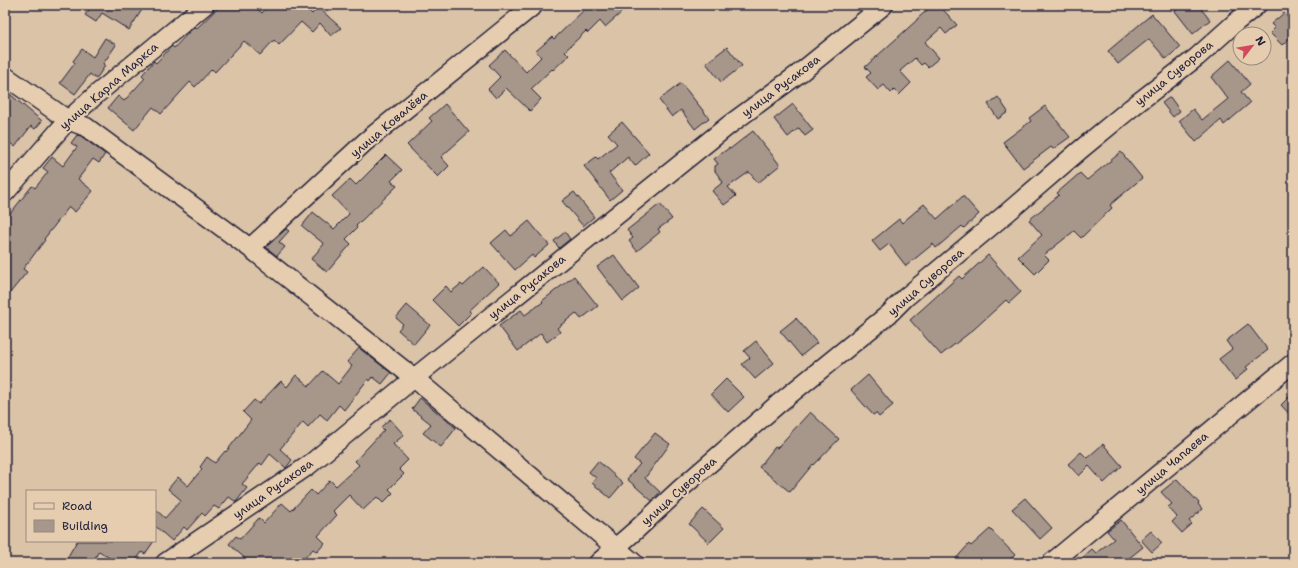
<svg xmlns="http://www.w3.org/2000/svg" width="1298" height="568" font-family="'Shantell Sans',sans-serif">
  <style>
    .building { fill: #a7968a; stroke: #22223b }
    .lines { fill: none; stroke-linecap: round; stroke-linejoin: round }
    .minor-casing { stroke: #22223b; stroke-width: 21 }
    .minor { stroke: #e7cdaf; stroke-width: 18 }
    .labels { text-anchor: middle; stroke-width: 4; stroke-linejoin: round; paint-order: stroke }
    .street-label { font-size: 12px; fill: #22223b; stroke: #e7cdaf }
  </style>
  <rect width="100%" height="100%" fill="#dbc3a8"/>
  <filter id="ink" filterUnits="userSpaceOnUse"><feTurbulence type="fractalNoise" baseFrequency=".025" numOctaves="2"/><feDisplacementMap in="SourceGraphic" scale="8" xChannelSelector="R" yChannelSelector="G"/><feConvolveMatrix kernelMatrix="1 2 1 2 8 2 1 2 1" color-interpolation-filters="sRGB"/></filter>
  <g filter="url(#ink)">
    <g class="building">
      <path d="M90 5H145L129 30 102 13 96 22 85 15 92 6Z"/>
      <path d="M221 5H253L262 13 270 5H303L312 14 318 7 341 28 331 36 320 23 312 32 301 22 279 45 274 40 260 55 244 41 215 72 212 69 195 87 190 82 161 114 153 107 134 130 108 108 118 96 124 101 145 78 142 75 154 61 156 63 172 46 174 48 190 31 195 27 197 28Z"/>
      <path d="M589 5H630L605 27 600 21 588 33 586 31 565 51 569 55 553 70 552 69 531 89 541 99 530 111 506 88 496 98 488 89 500 77 489 65 505 50 526 72 541 57 536 51 552 37 554 39Z"/>
      <path d="M933 5H939L957 25 946 34 941 28 925 42 939 58 928 67 924 63 921 65 915 58 900 71 911 83 899 95 894 90 891 93 884 85 878 90 866 77 871 73 865 67 917 20V19Z"/>
      <path d="M1183 5H1198L1210 20 1193 34 1175 11Z"/>
      <path d="M1284 13 1293 23V35L1282 45 1270 33 1275 28 1271 24Z"/>
      <path d="M1152 14 1180 47 1166 59 1149 39 1118 64 1108 51Z"/>
      <path d="M105 38 116 45 103 64 105 66 96 79 90 74 75 94 60 83 75 63 73 61 82 49 93 57Z"/>
      <path d="M727 47 742 66 721 82 706 63Z"/>
      <path d="M1230 60 1250 84 1241 92 1250 103 1224 125 1221 120 1196 142 1179 121 1193 109 1202 120 1228 99 1211 77Z"/>
      <path d="M681 83 709 118 695 129 681 110 672 117 659 100Z"/>
      <path d="M11 95 42 121 35 129 31 126 15 147 5 139V102Z"/>
      <path d="M998 97 1008 112 998 119 988 104Z"/>
      <path d="M1170 97 1180 111 1173 117 1162 103Z"/>
      <path d="M445 104 469 132 441 157 449 166 438 177 407 145 432 121 429 118Z"/>
      <path d="M793 104 813 130 805 136 799 128 788 137 774 119Z"/>
      <path d="M1045 106 1070 137 1053 149 1051 147 1023 168 1003 142 1031 121 1029 118Z"/>
      <path d="M622 122 649 153 635 166 628 157 609 173 622 190 610 200 584 166 596 157 598 159 617 144 608 134Z"/>
      <path d="M753 131 780 165 758 183 749 172 728 187 736 196 724 205 712 191 723 182 715 171V166L718 164 714 159 729 148 730 149Z"/>
      <path d="M77 135 81 136 105 154 99 163 93 159 78 179 93 191 75 212 69 207 44 239 45 240 23 269 27 272 5 299V220L32 186 35 188 48 172 43 168 52 157 63 166 77 147 71 143Z"/>
      <path d="M1121 152 1142 178 1110 205 1112 208 1081 238 1074 231 1044 255 1049 260 1035 274 1018 257 1042 235 1029 220 1059 195 1057 193 1080 173 1087 180Z"/>
      <path d="M386 155 402 170 391 181 397 186 356 226 357 228 346 239 351 244 327 272 311 259 324 244 302 226 313 212 334 229 349 214 332 196 350 179 356 185Z"/>
      <path d="M574 192 594 217 583 226 562 201Z"/>
      <path d="M963 196 979 214 964 228 962 226 936 248 933 244 906 266 889 244 880 251 872 241 899 219 902 223 924 204 937 219Z"/>
      <path d="M660 204 672 219 658 229 660 232 637 251 629 241 633 238 627 230Z"/>
      <path d="M529 221 549 245 534 258 532 255 515 270 491 243 506 230 511 236Z"/>
      <path d="M286 229 289 231 279 242 285 247 277 256 266 247Z"/>
      <path d="M565 232 570 239 559 248 554 241Z"/>
      <path d="M614 255 639 288 623 301 597 267Z"/>
      <path d="M988 255 1021 292 1009 303 1006 300 973 330 941 355 910 320 959 276 962 279Z"/>
      <path d="M484 267 499 283 469 311 471 313 458 326 432 300 446 286 451 292 461 284 463 286Z"/>
      <path d="M574 276 598 306 581 319 576 313 557 328 560 332 547 342 541 333 518 351 499 326 521 310 525 315 543 302 542 301Z"/>
      <path d="M407 305 430 325 414 344 398 330 403 324 396 318Z"/>
      <path d="M796 318 817 343 801 356 780 331Z"/>
      <path d="M1248 324 1268 350 1246 367 1248 369 1235 380 1219 359 1232 349 1226 341Z"/>
      <path d="M756 341 774 363 755 379 742 364 750 358 744 351Z"/>
      <path d="M359 348 391 373 382 384 373 377 370 381 368 379 344 410 339 405 327 420 320 414 308 427 303 422 280 449 292 460 286 468 270 454 262 465 260 463 242 484 247 488 236 502 229 497 219 509 214 506 205 516 202 513 187 530 184 527 172 541 155 526V509L165 518 181 500 168 489 178 477 188 486 202 469 200 467 207 457 215 463 225 451 226 452 251 420 243 412 254 400 259 404 281 381 287 387 296 375 309 386 323 371 338 384 352 366 347 362Z"/>
      <path d="M868 375 893 405 879 417 876 413 873 415 851 390Z"/>
      <path d="M726 379 744 397 728 412 711 394Z"/>
      <path d="M1293 393V418L1281 405Z"/>
      <path d="M420 398 456 428 441 447 423 433 431 424 412 409Z"/>
      <path d="M810 412 839 439 814 465 813 464 790 492 759 467 775 447 777 448Z"/>
      <path d="M390 419 404 435 393 444 408 460 399 469 404 474 389 489 393 493 383 503 377 497 363 510 349 495 333 511 337 515 318 536 325 543 317 552 313 549 300 563H250L229 544 236 536 240 539 259 518 264 523 282 503 291 511 311 490 316 495 330 480 336 486 359 465 355 461 384 430 381 427Z"/>
      <path d="M655 433 670 444 645 478 660 492 652 501 627 479 640 464 634 459Z"/>
      <path d="M1103 444 1122 466 1104 483 1089 466 1079 476 1068 464 1081 452 1087 458Z"/>
      <path d="M598 461 623 483 610 498 592 483 596 478 589 472Z"/>
      <path d="M1177 479 1199 503 1198 504 1202 509 1189 521 1192 524 1182 533 1172 522 1177 517 1168 507 1172 504 1161 492Z"/>
      <path d="M1025 498 1052 528 1040 539 1012 509Z"/>
      <path d="M703 509 724 528 709 543 689 524Z"/>
      <path d="M1121 520 1143 547 1123 563H1076L1092 549 1096 553 1114 539 1107 531Z"/>
      <path d="M990 529 1015 555 1006 563H952L969 544 971 546Z"/>
      <path d="M1151 531 1162 543 1152 552 1141 540Z"/>
      <path d="M77 541H154L145 554 142 552 134 563H117L99 551 92 563H64Z"/>
    </g>
    <g class="lines">
      <defs>
        <g id="minor">
          <path d="M5 76 68 120 86 127 250 248 414 378 634 563"/>
          <path d="M5 193 68 120 98 93 205 5"/>
          <path d="M250 248 365 142 534 5"/>
          <path d="M165 563 309 465 414 378 729 125 801 72 884 5"/>
          <path d="M598 563 636 530 679 490 778 404 889 314 906 297 1008 212 1080 150 1131 108 1197 57 1236 22 1257 5"/>
          <path d="M1051 563 1293 363"/>
        </g>
      </defs>
      <use href="#minor" class="minor-casing"/>
      <use href="#minor" class="minor"/>
    </g>
  </g>
  <g class="labels">
    <g class="street-label">
      <text transform="translate(1174 73) rotate(-39)" y="4">улица Суворова</text>
      <text transform="translate(109 86) rotate(-41)" y="4">улица Карла Маркса</text>
      <text transform="translate(781 86) rotate(-37)" y="4">улица Русакова</text>
      <text transform="translate(389 124) rotate(-40)" y="4">улица Ковалёва</text>
      <text transform="translate(926 282) rotate(-41)" y="4">улица Суворова</text>
      <text transform="translate(527 287) rotate(-39)" y="4">улица Русакова</text>
      <text transform="translate(1172 463) rotate(-40)" y="4">улица Чапаева</text>
      <text transform="translate(273 489) rotate(-35)" y="4">улица Русакова</text>
      <text transform="translate(679 491) rotate(-42)" y="4">улица Суворова</text>
    </g>
  </g>
  <rect width="1298" height="568" fill="none" stroke="#e7cdaf" stroke-width="20"/>
  <rect x="10" y="10" width="1278" height="548" fill="none" stroke="#22223b" stroke-width="1.5" filter="url(#ink)"/>
  <rect x="26" y="490" width="130" height="52" fill="#e7cdaf" stroke="#988981"/>
  <rect x="34" y="503" width="20" height="6" fill="#e7cdaf" stroke="#988981"/>
  <text x="62" y="510" font-size="12" fill="#22223b">Road</text>
  <rect x="34" y="520" width="20" height="12" fill="#a7968a" stroke="#988981"/>
  <text x="62" y="530" font-size="12" fill="#22223b">Building</text>
  <g transform="translate(1252 46) rotate(59)"><circle r="19" fill="#e7cdaf" stroke="#988981"/>
  <path d="M0-3L7 15L0 10L-7 15Z" fill="#d1495b"/>
  <text y="-6" font-size="11" font-weight="bold" text-anchor="middle" fill="#22223b">N</text>
  </g>
</svg>
